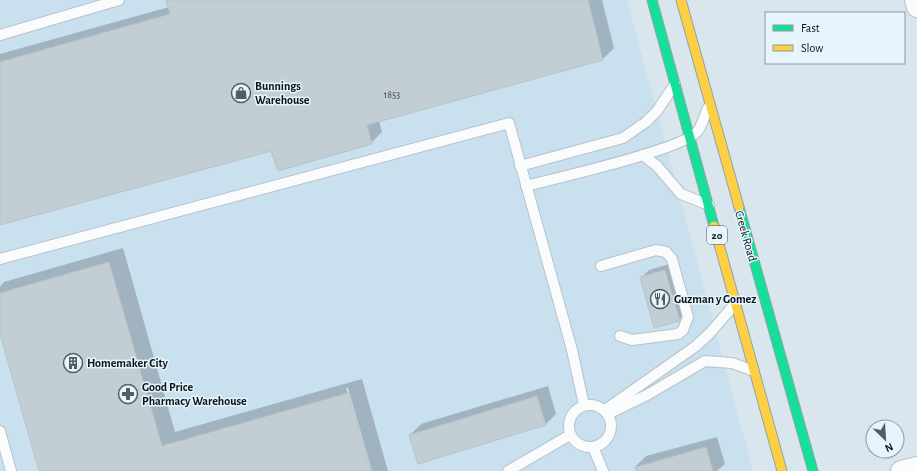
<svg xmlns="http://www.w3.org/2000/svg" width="917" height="471" font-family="'Alegreya Sans',sans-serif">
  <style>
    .built { fill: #c9e0ee }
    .shadow { fill: #0003 }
    .building { fill: #c3ced4; stroke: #b8c2c8 }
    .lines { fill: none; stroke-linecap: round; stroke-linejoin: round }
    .lane-casing { stroke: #b8c2c8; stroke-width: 12 }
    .street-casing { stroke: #b8c2c8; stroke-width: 22 }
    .fast-casing { stroke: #8fa2ac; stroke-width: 11 }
    .slow-casing { stroke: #8fa2ac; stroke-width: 11 }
    .lane { stroke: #f9fbfc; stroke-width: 10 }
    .street { stroke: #f9fbfc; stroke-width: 20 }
    .fast { stroke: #16e098; stroke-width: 9 }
    .slow { stroke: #ffcf43; stroke-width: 9 }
    .labels { text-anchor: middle; stroke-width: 3; stroke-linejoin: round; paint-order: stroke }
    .number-label { font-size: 10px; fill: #3a4448 }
    .shield { fill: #e6f4fd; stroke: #4d575d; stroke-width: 1 }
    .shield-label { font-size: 11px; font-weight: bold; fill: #0b1418 }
    .poi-label { font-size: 12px; font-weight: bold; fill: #0b1418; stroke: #e6f4fd; text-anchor: start }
    .street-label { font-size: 12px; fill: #0b1418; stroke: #e6f4fd }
  </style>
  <rect width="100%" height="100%" fill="#d9e6ee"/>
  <path class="built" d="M0 0H627L753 471H0Z"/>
  <g class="shadow">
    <path d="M167 0H602L614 48 603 59 379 121 382 132 371 143 272 150 0 224V54L169 7Z"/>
    <path d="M123 248 175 432 362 379 388 471H372L348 388H346L370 471H40L0 331V287L4 282Z"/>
    <path d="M673 263 687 313 679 320 641 278 649 270Z"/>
    <path d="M548 386 556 414 545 425 410 435 421 424Z"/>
    <path d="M717 437 725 464 717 471H636L635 467 646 456Z"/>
  </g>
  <g class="building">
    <path d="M166 0H588L603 60 367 125 372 144 278 171 271 151 0 225V62L170 14Z"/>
    <path d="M109 262 162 446 348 393 371 471H39L0 334V293Z"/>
    <path d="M665 270 680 321 654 328 640 277Z"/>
    <path d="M537 396 546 425 418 464 409 435Z"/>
    <path d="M706 447 713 471H636V467Z"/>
  </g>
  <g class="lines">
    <defs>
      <g id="lane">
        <path d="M0 35 119 0"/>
        <path d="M643 155 657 166 681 194 709 205"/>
        <path d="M520 166 623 138 646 122 657 111 675 84"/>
        <path d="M526 186C556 178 681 150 697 132 701 128 705 114 708 108"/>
        <path d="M0 259 509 123 572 350 584 405"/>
        <path d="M601 266 656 250 666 252 672 259 688 317 683 330 678 334 632 340 620 336"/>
        <circle cx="590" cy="426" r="21"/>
        <path d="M605 410 696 346 710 333 735 304"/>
        <path d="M608 414 647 395 705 361 732 363 754 371"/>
        <path d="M0 431 11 471"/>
        <path d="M593 447 603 471"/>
        <path d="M508 471 570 435"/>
      </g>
      <g id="street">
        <path d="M915 0 917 7"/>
        <path d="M901 471 917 467"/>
      </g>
      <g id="fast">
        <path d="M652 0 714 226"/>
        <path d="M739 207 813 471"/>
      </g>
      <g id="slow">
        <path d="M681 0 739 207"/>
        <path d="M714 226 782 471"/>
      </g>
    </defs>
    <use href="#lane" class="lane-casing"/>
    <use href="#street" class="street-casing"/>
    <use href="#fast" class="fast-casing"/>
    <use href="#slow" class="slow-casing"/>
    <use href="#lane" class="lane"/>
    <use href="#street" class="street"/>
    <use href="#fast" class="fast"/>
    <use href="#slow" class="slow"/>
  </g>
  <defs>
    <symbol id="shop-ring" viewBox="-11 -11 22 22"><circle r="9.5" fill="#e6f4fd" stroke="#535e63" stroke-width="1.5"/><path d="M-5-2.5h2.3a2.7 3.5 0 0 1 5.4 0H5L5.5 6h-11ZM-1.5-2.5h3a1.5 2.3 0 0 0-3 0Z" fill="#535e63"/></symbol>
    <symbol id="restaurant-ring" viewBox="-11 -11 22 22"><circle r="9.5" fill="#e6f4fd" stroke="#535e63" stroke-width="1.5"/><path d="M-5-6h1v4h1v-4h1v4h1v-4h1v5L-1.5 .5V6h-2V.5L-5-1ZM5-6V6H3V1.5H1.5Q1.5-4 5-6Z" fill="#535e63"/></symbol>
    <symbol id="building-ring" viewBox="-11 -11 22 22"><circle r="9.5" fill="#e6f4fd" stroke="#535e63" stroke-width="1.5"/><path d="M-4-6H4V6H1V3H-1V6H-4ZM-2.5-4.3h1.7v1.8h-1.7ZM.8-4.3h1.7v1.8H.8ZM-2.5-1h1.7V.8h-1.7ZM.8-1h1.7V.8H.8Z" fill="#535e63"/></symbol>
    <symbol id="pharmacy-ring" viewBox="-11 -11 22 22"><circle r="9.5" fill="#e6f4fd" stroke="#535e63" stroke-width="1.5"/><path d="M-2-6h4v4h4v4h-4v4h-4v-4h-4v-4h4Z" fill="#535e63"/></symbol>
  </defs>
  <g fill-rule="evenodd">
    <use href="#shop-ring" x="230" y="82" width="22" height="22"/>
    <use href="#restaurant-ring" x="649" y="288" width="22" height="22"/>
    <use href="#building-ring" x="62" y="352" width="22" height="22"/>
    <use href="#pharmacy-ring" x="117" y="383" width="22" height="22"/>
  </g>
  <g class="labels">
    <g class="number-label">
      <text x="392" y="98">1853</text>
    </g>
    <rect class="shield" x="707" y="226" width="20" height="18" rx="3"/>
    <g class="shield-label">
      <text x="717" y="239">20</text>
    </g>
    <g class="poi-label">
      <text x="255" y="90">Bunnings<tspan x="255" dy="14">Warehouse</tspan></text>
      <text x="674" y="303">Guzman y Gomez</text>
      <text x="87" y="367">Homemaker City</text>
      <text x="142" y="391">Good Price<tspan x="142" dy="14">Pharmacy Warehouse</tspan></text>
    </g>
    <g class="street-label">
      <text transform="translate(746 236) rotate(74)" y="4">Creek Road</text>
    </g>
  </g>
  <rect x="765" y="12" width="140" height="52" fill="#e6f4fd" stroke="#8e9aa1"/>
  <rect x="773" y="25" width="20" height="6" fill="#16e098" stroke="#8e9aa1"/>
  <text x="801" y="32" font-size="12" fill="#0b1418">Fast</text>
  <rect x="773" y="45" width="20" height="6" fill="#ffcf43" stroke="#8e9aa1"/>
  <text x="801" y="52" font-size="12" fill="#0b1418">Slow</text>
  <g transform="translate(885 439) rotate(155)"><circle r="19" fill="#e6f4fd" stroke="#8e9aa1"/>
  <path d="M0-3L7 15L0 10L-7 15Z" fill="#535e63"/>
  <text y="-6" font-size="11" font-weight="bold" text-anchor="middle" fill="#0b1418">N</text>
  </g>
</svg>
